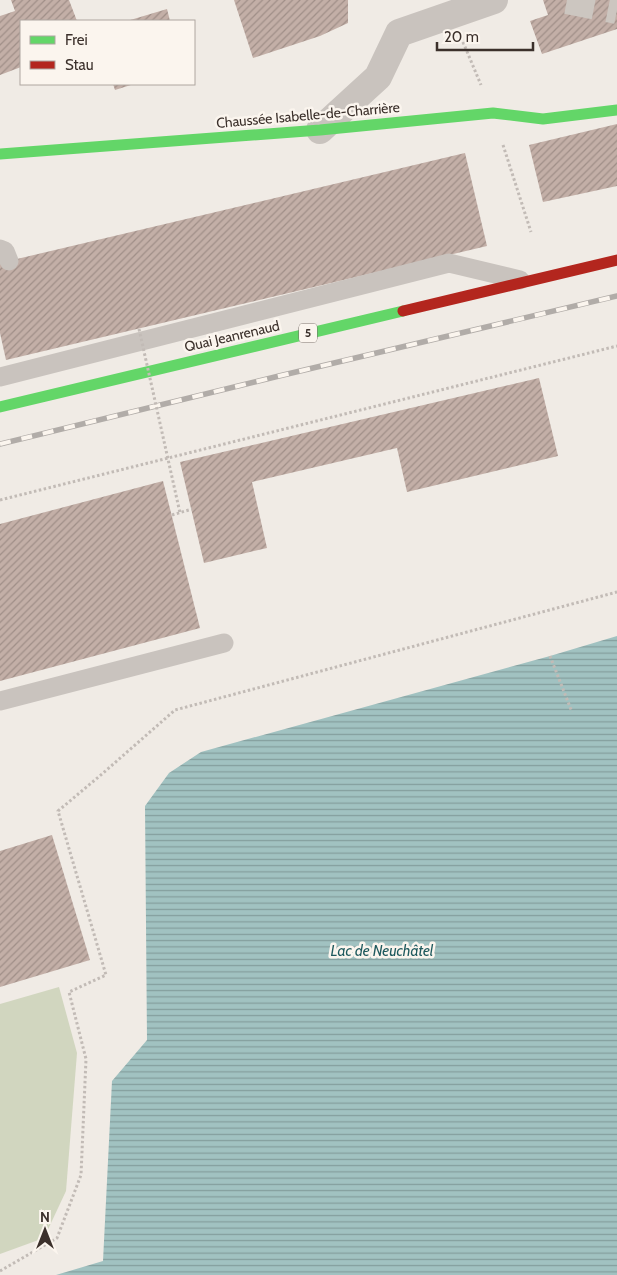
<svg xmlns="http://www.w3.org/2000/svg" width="617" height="1275" font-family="Cabin,sans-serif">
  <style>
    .grass { fill: #d1d6bf }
    .water { fill: url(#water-rules) }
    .building { fill: url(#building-hatch) }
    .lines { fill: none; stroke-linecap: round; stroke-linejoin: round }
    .highway-tunnel { stroke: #ccc6c0; stroke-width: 28; stroke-dasharray: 28 14; stroke-linecap: butt }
    .path { stroke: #c2bbb6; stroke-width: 3; stroke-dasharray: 2.5 2.5; stroke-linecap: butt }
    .lane { stroke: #c9c3be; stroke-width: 19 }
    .street { stroke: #c9c3be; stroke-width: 28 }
    .fast { stroke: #63d668; stroke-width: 11 }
    .jam { stroke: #b3261e; stroke-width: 11 }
    .rail-casing { stroke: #b1aca8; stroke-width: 5.5 }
    .rail { stroke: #fbf5ee; stroke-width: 4; stroke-dasharray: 11; stroke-linecap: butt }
    .path-bridge { stroke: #c2bbb6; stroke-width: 3; stroke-dasharray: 2.5 2.5; stroke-linecap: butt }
    .labels { text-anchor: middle; stroke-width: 5; stroke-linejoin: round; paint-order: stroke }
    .shield { fill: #fbf5ee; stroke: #756b66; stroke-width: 1 }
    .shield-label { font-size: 12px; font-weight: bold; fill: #3b302b }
    .street-label { font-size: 14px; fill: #3b302b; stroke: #fbf5ee }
    .water-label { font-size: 15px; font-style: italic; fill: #1f5a5e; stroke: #fbf5ee }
  </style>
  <defs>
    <pattern id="water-rules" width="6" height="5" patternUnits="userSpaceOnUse" patternTransform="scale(1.25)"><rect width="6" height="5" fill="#a1c2c1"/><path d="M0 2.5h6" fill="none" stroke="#849e9d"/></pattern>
    <pattern id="building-hatch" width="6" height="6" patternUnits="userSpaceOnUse" patternTransform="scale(1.25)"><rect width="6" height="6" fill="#c3afa7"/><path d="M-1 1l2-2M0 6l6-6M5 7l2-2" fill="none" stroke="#a08f88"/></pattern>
  </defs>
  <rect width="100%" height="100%" fill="#f0ebe5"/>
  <path class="grass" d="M59 987 77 1053 66 1191 44 1238 0 1254V1004Z"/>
  <path class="water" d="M617 636V1275H56L103 1261 112 1081 147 1040 145 806 169 773 201 752 550 656Z"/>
  <g class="building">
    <path d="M11 0H69L77 21H21V67L0 75V16L15 11Z"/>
    <path d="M234 0H348V23L320 36 253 58Z"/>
    <path d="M543 0H617V29L542 54 530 21 548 15Z"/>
    <path d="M167 9 170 21H127Z"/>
    <path d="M113 84H134L115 90Z"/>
    <path d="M617 124V186L543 202 529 145Z"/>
    <path d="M465 153 487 246 6 360 0 333V263Z"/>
    <path d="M539 378 558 456 407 492 397 448 252 482 267 548 204 563 180 462Z"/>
    <path d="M163 481 200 628 0 681V524Z"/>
    <path d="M52 835 90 960 0 987V851Z"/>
  </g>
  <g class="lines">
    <path class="highway-tunnel" d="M567 0 617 10"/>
    <g class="path">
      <path d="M463 42 481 85"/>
      <path d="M503 145 531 232"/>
      <path d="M0 500 617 346"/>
      <path d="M172 515 192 509"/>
      <path d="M550 656 572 712"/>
      <path d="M0 1271 57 1238 81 1175 86 1059 69 992 106 975 58 811 102 774 175 710 617 592"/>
    </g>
    <g class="lane">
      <path d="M0 249 5 251 9 261"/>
      <path d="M0 377 449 263 520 280"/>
      <path d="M0 701 224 643"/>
    </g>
    <path class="street" d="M320 130 378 77 399 33 494 0"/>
    <g class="fast">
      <path d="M0 154 320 130 493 113 543 119 617 110"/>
      <path d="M0 407 403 311"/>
    </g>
    <path class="jam" d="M403 311 617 260"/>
    <defs>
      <path id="rail" d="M0 444 279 376 617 296"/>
    </defs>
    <use href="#rail" class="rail-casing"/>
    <use href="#rail" class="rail"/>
    <path class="path-bridge" d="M139 329 180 513"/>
  </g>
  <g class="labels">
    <rect class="shield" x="299" y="323.5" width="18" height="19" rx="4"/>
    <g class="shield-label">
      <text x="308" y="337">5</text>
    </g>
    <g class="street-label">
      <text transform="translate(308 115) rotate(-5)" y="5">Chaussée Isabelle-de-Charrière</text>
      <text transform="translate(232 336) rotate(-13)" y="5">Quai Jeanrenaud</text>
    </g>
    <g class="water-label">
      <text x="382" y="956">Lac de Neuchâtel</text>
    </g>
  </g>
  <rect x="20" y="20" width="175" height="65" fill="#fbf5ee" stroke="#aea6a0"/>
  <rect x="30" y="36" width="25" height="8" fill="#63d668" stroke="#aea6a0"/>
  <text x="65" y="45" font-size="15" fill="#3b302b">Frei</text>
  <rect x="30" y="61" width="25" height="8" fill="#b3261e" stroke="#aea6a0"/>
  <text x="65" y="70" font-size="15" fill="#3b302b">Stau</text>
  <g transform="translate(45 1230)" stroke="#fbf5ee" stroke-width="4" paint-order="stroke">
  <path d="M0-4L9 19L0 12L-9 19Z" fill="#3b302b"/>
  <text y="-8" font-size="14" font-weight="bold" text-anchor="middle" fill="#3b302b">N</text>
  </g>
  <path d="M437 42v8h96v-8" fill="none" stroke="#3b302b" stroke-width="2.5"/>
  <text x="444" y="42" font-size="15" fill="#3b302b" stroke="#fbf5ee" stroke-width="4" paint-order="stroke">20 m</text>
</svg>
